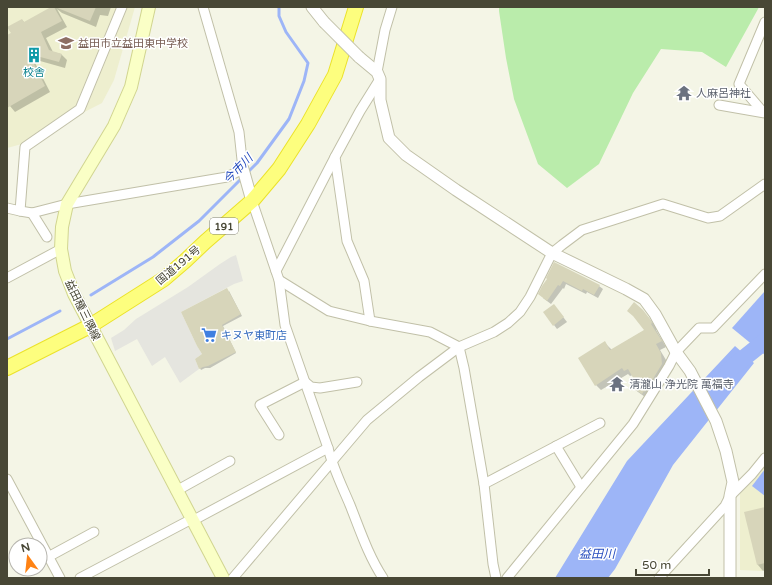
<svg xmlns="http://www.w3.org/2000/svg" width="772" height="585" font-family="'Varela Round','Noto Sans JP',sans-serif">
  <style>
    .education { fill: #eeefcf }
    .green { fill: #baecab }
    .parking { fill: #e5e5df }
    .water { fill: #9db5f7 }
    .shadow { fill: #0003 }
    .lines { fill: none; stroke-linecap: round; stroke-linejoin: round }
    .stream { stroke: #9db5f7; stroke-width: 3 }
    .river { stroke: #9db5f7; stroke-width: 17 }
    .building { fill: #d7d5ba }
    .minor-casing { stroke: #c1c0a8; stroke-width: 11 }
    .tertiary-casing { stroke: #c1c0a8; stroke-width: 13 }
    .secondary-casing { stroke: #d1d590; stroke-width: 14 }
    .trunk-casing { stroke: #ebe22a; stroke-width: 16 }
    .minor { stroke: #fff; stroke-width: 9 }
    .tertiary { stroke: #fff; stroke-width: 11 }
    .secondary { stroke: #faffc6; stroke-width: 12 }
    .trunk { stroke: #fdfe7e; stroke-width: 14 }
    .tertiary-bridge-casing { stroke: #c1c0a8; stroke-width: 13; stroke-linecap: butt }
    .tertiary-bridge { stroke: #fff; stroke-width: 11 }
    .labels { text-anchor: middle; stroke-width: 3; stroke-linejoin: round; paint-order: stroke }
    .shield { fill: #fff; stroke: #7f7e72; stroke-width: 1 }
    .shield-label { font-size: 10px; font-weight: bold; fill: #484735 }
    .education-label { font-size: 11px; fill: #785e54; stroke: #fff; text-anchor: start }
    .culture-label { font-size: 11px; fill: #0d838f; stroke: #fff }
    .worship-label { font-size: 11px; fill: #5b616d; stroke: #fff; text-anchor: start }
    .street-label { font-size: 11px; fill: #484735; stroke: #fff }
    .shop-label { font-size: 11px; fill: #366cbe; stroke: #fff; text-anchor: start }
    .water-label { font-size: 12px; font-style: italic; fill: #244bbe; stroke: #fff }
  </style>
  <rect width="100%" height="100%" fill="#f4f5e6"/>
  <g class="education">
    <path d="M7 7H135L114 80 102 103 22 144 7 148Z"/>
    <path d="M765 463V570L762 571 740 570V493Z"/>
  </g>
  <path class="green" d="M499 7H759L758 9 726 67 702 52 661 49 633 93 599 164 567 188 538 164 514 99 506 58 499 11Z"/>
  <path class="parking" d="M236 255 243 281 234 284 181 312 197 346 202 354 195 359 199 369 180 383 165 357 152 366 137 339 115 351 111 338 124 330 136 319 188 287 220 264 231 257Z"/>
  <g class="water">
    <path d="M765 291V355L732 328Z"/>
    <path d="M735 346 754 363 673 465 615 569 608 578H555L627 461Z"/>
    <path d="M765 469V496L752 486Z"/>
  </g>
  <g class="shadow">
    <path d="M53 7 55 8 56 7H111L108 16 100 15 96 27 62 13 57 9 67 27 46 38 53 52 61 54 67 60 65 68 33 59 50 92 15 112 10 106 7 101V36L12 33 22 20 25 23Z"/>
    <path d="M547 278 599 286 603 289 598 298 587 292 586 294 566 284 564 289 563 288 551 304 543 298 548 279Z"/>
    <path d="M229 291 242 316 223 326 236 353 210 368H205L201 370 200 368 203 354Z"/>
    <path d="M557 309 567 322 557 329 554 325Z"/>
    <path d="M648 317 655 326 657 329 656 330 666 347 660 350 666 360 667 370 648 399 638 392 632 387 636 381 633 375 630 376 628 374 601 390 596 385 605 343 612 350 645 330Z"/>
    <path d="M765 508V570L763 571 758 565 745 513Z"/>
  </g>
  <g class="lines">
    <g class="stream">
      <path d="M247 173 257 163 289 119 304 81 308 63 286 32 279 16V7"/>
      <path d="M91 295 153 257 199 221 243 177"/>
      <path d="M7 339 60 311"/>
    </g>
    <path class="river" d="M729 370 765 341"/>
  </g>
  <g class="building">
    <path d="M51 7H54L62 21 41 32 49 50 62 54 59 62 29 54 45 86 7 108V35L11 33 7 27 22 19 24 22Z"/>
    <path d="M55 7H96L90 21Z"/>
    <path d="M554 262 600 285 594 295 583 289 582 291 563 281 560 286 558 285 547 301 538 294 542 286 547 279 546 278Z"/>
    <path d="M227 288 241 314 222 325 236 352 208 366 203 367 199 369 195 359 202 354 197 346 181 312Z"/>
    <path d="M634 302 643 310 650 319 652 323 651 324 662 341 656 344 661 353 662 364 645 392 644 391 642 394 631 387 635 381 628 369 624 371 622 368 595 386 578 358 605 341 610 350 644 330 633 316 627 311Z"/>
    <path d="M554 304 564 317 553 326 543 312Z"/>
    <path d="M765 507V563L757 565 744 512Z"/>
  </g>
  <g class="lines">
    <defs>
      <g id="minor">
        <path d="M377 72 385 30 392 7"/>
        <path d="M719 105 765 113"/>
        <path d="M763 112 739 84 765 22"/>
        <path d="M252 201 279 280 285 325 328 448C333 468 342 486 350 505 360 530 368 555 383 578"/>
        <path d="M7 208 20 211 32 213 67 204 227 177 243 169 239 132 203 7"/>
        <path d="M20 211 25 147 80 109 122 7"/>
        <path d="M32 213 47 237"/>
        <path d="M276 271 335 157"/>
        <path d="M7 278 61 249"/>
        <path d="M279 280 329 311 370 321 430 332 459 347"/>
        <path d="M370 321 364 281 347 241 335 157 360 111 380 79"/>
        <path d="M459 347 464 368 484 484 493 564 496 578"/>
        <path d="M279 435 260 405 305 382 311 387 320 388 357 382"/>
        <path d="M556 446 581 487"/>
        <path d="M7 479 60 578"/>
        <path d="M484 484 600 423"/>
        <path d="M176 491 230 461"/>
        <path d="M48 557 94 532"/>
        <path d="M80 578 188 521H192L328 448"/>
        <path d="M233 578 367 420 419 377 459 347 494 332 508 323 520 312 530 297 552 253 562 245 582 230 663 204 708 218 720 216 765 184"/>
        <path d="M507 578 633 424 669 366 676 352 699 328H713L765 274"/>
        <path d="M659 578 725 506 730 496 752 474 765 458"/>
      </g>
      <g id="tertiary">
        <path d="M312 7 324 22"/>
        <path d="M359 57 377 72 380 79V100L389 138 406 155 456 190 552 253 626 289 644 299 655 314 676 352 690 371 716 421 726 451 733 482 730 496V578"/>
        <path d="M243 169 252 201"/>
      </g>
      <path id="secondary" d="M149 7 131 87 114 126 67 204 62 227 61 249 65 271 74 294 223 578"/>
      <path id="trunk" d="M7 368 90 326 164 279 185 261 205 242 252 201 279 169 308 124 335 75 356 7"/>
    </defs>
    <use href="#minor" class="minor-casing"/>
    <use href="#tertiary" class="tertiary-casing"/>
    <use href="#secondary" class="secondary-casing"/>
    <use href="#trunk" class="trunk-casing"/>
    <use href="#minor" class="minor"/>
    <use href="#tertiary" class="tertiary"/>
    <use href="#secondary" class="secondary"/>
    <use href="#trunk" class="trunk"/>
    <defs>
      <path id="tertiary-bridge" d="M324 22 359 57"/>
    </defs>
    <use href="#tertiary-bridge" class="tertiary-bridge-casing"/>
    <use href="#tertiary-bridge" class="tertiary-bridge"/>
  </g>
  <defs>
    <symbol id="school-bare" viewBox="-9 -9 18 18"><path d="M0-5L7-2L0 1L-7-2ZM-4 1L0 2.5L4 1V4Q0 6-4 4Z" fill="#8d6e63" stroke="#fff" stroke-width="2.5" paint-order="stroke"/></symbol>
    <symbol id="building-bare" viewBox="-9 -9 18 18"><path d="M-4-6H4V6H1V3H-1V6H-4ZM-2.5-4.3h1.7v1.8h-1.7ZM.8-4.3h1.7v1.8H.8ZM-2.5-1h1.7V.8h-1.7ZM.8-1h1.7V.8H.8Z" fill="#0f9aa8" stroke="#fff" stroke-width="2.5" paint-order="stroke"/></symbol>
    <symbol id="temple-bare" viewBox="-9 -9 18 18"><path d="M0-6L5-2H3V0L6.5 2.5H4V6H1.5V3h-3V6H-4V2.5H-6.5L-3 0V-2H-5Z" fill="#6b7280" stroke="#fff" stroke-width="2.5" paint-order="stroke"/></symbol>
    <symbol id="supermarket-bare" viewBox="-9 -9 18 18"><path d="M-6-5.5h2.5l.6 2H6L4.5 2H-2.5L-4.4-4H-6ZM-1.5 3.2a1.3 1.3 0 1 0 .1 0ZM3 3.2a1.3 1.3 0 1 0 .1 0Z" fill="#3f7fe0" stroke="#fff" stroke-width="2.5" paint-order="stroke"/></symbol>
  </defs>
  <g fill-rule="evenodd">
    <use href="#school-bare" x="55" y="32" width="22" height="22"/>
    <use href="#building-bare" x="23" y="44" width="22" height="22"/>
    <use href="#temple-bare" x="673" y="82" width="22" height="22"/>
    <use href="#supermarket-bare" x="198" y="324" width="22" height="22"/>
    <use href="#temple-bare" x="606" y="373" width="22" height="22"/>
  </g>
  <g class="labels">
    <rect class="shield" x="210" y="218" width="28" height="16" rx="3"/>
    <g class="shield-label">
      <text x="224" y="230">191</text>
    </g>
    <g class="education-label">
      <text x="78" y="47">益田市立益田東中学校</text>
    </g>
    <g class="culture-label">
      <text x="34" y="76">校舎</text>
    </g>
    <g class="worship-label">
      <text x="696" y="97">人麻呂神社</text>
      <text x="629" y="388">清瀧山 浄光院 萬福寺</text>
    </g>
    <g class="street-label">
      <text transform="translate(178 265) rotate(-40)" y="4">国道191号</text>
      <text transform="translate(83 310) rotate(64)" y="4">益田種三隅線</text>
    </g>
    <g class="shop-label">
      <text x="221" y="339">キヌヤ東町店</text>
    </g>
    <g class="water-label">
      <text transform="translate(238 169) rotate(-46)" y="4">今市川</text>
      <text x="597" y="558">益田川</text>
    </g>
  </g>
  <rect width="772" height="585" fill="none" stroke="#484735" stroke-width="16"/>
  <g transform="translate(28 557) rotate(345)"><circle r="19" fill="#ffffff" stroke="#b6b5ae"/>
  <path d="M0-3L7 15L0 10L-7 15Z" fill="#ff8213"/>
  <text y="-6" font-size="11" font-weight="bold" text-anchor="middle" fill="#484735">N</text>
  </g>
  <path d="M636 569v6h73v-6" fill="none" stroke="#484735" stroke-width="2"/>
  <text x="642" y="569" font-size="12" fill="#484735" stroke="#ffffff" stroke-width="3" paint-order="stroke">50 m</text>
</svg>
